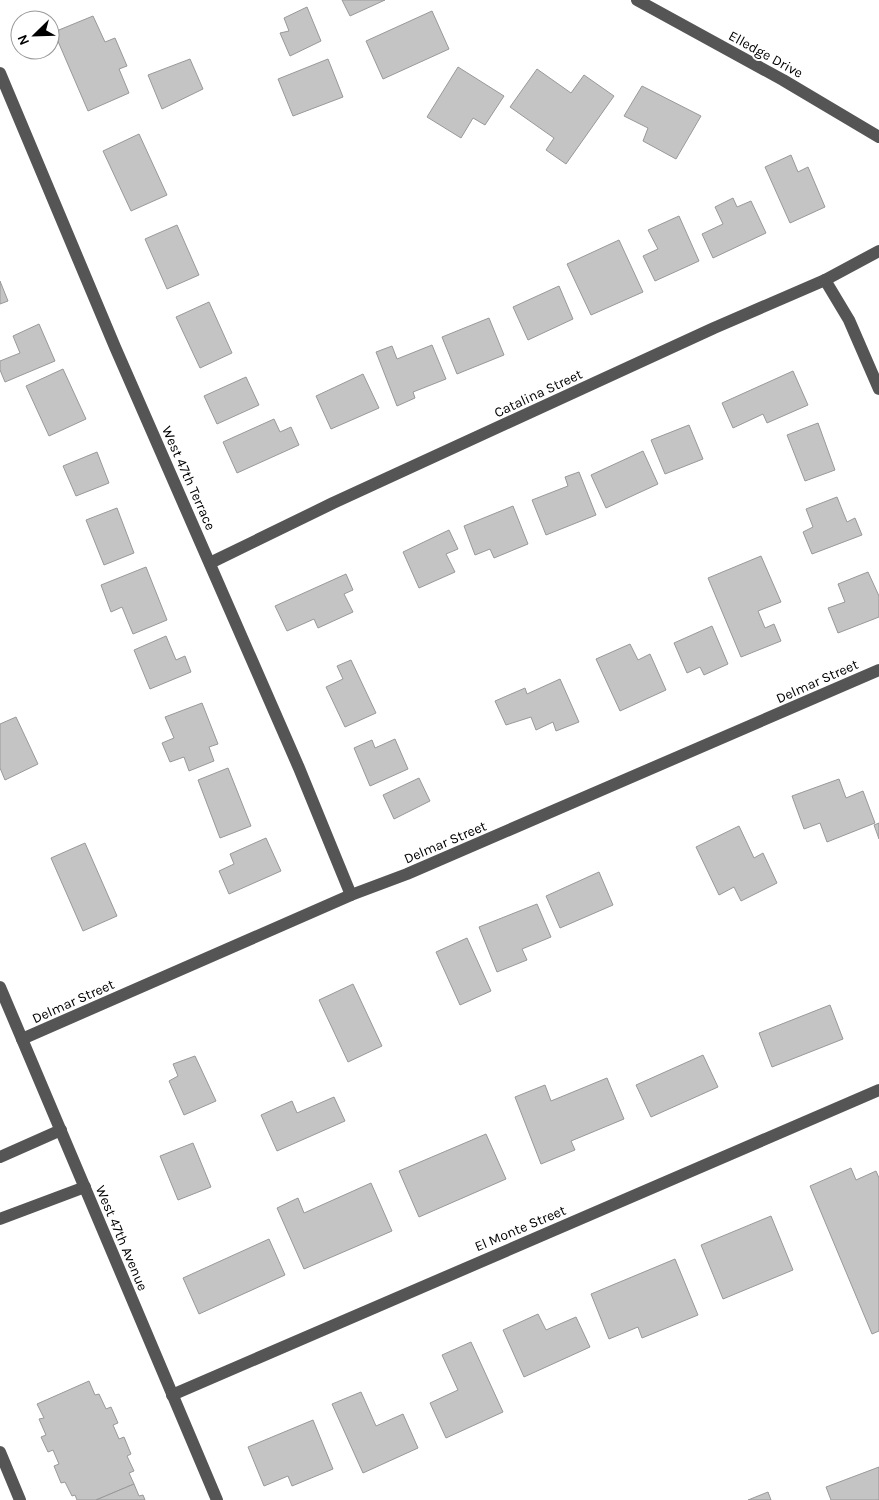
<svg xmlns="http://www.w3.org/2000/svg" width="879" height="1500" font-family="Karla,sans-serif">
  <style>
    .building { fill: #c4c4c4; stroke: #999 }
    .lines { fill: none; stroke-linecap: round; stroke-linejoin: round }
    .minor { stroke: #555; stroke-width: 12 }
    .labels { text-anchor: middle; stroke-width: 4; stroke-linejoin: round; paint-order: stroke }
    .street-label { font-size: 14px; fill: #000; stroke: #fff }
  </style>
  <rect width="100%" height="100%" fill="#fff"/>
  <g class="building">
    <path d="M342 0H385L350 16Z"/>
    <path d="M307 7 321 41 290 56 280 33 289 31 284 18Z"/>
    <path d="M432 11 449 49 383 79 366 41Z"/>
    <path d="M93 16 105 42 115 38 127 66 119 69 129 93 88 111 54 32Z"/>
    <path d="M190 59 203 89 162 109 148 75Z"/>
    <path d="M328 59 343 97 293 116 278 79Z"/>
    <path d="M458 67 504 96 485 125 473 118 461 138 427 117Z"/>
    <path d="M537 69 571 93 584 75 614 96 566 164 546 150 554 138 510 107Z"/>
    <path d="M642 86 701 116 676 159 643 141 648 128 624 116Z"/>
    <path d="M139 134 167 195 131 211 103 151Z"/>
    <path d="M791 155 798 172 808 167 825 207 790 223 765 167Z"/>
    <path d="M733 198 737 207 751 201 766 233 713 258 702 234 723 224 715 207Z"/>
    <path d="M679 216 699 261 655 281 643 256 658 249 648 230Z"/>
    <path d="M177 225 199 275 167 289 145 239Z"/>
    <path d="M619 240 643 292 591 315 567 264Z"/>
    <path d="M0 281 8 301 0 304Z"/>
    <path d="M559 286 573 319 528 340 513 307Z"/>
    <path d="M209 302 232 353 200 368 176 317Z"/>
    <path d="M489 318 504 355 457 374 442 337Z"/>
    <path d="M39 324 55 361 5 382 0 370V361L20 353 13 336Z"/>
    <path d="M432 345 446 379 413 392 415 398 397 406 376 352 392 346 397 359Z"/>
    <path d="M63 369 86 419 49 436 26 386Z"/>
    <path d="M793 371 808 405 767 423 763 414 733 428 722 403Z"/>
    <path d="M363 374 379 408 331 429 316 396Z"/>
    <path d="M246 377 259 405 217 424 204 396Z"/>
    <path d="M274 419 280 432 291 427 299 445 237 473 223 442Z"/>
    <path d="M818 423 835 470 805 481 787 435Z"/>
    <path d="M689 425 703 459 665 474 651 440Z"/>
    <path d="M643 451 658 484 606 508 591 475Z"/>
    <path d="M97 452 109 483 76 496 63 466Z"/>
    <path d="M579 472 596 515 546 535 532 500 568 486 565 477Z"/>
    <path d="M837 497 847 522 855 518 862 535 812 554 803 532 813 527 806 509Z"/>
    <path d="M513 506 528 544 494 558 490 549 475 555 464 526Z"/>
    <path d="M117 508 134 553 104 565 86 520Z"/>
    <path d="M449 530 458 549 446 554 455 572 419 588 403 552Z"/>
    <path d="M761 556 781 602 758 611 765 628 774 624 781 641 741 657 708 578Z"/>
    <path d="M146 567 167 620 133 634 122 607 111 612 101 585Z"/>
    <path d="M868 572 879 596V617L838 633 828 608 845 602 838 584Z"/>
    <path d="M346 574 353 590 344 594 353 612 318 628 314 619 287 631 275 606Z"/>
    <path d="M712 626 728 664 704 675 700 667 687 673 674 643Z"/>
    <path d="M166 636 176 660 185 656 191 672 150 689 134 650Z"/>
    <path d="M630 644 638 660 650 654 666 690 620 711 596 659Z"/>
    <path d="M351 660 376 713 345 727 326 687 343 679 337 666Z"/>
    <path d="M560 679 579 722 556 731 553 722 536 730 531 717 506 725 495 701 525 688 527 694Z"/>
    <path d="M202 703 218 744 209 747 214 761 189 771 184 757 170 762 162 743 174 738 165 717Z"/>
    <path d="M16 717 38 764 5 780 0 768V724Z"/>
    <path d="M395 739 408 769 370 786 354 748 372 740 375 748Z"/>
    <path d="M228 768 251 826 220 838 198 780Z"/>
    <path d="M419 778 430 801 394 819 383 795Z"/>
    <path d="M839 779 846 798 863 791 875 823 827 842 820 823 804 829 792 796Z"/>
    <path d="M879 823V839L874 825Z"/>
    <path d="M739 826 754 858 763 853 777 883 741 901 734 887 719 895 696 847Z"/>
    <path d="M266 838 281 871 229 894 219 871 234 864 230 854Z"/>
    <path d="M85 843 117 916 83 931 51 858Z"/>
    <path d="M599 872 613 905 560 928 546 896Z"/>
    <path d="M537 904 551 937 522 949 527 960 497 972 479 927Z"/>
    <path d="M467 938 491 991 460 1005 436 952Z"/>
    <path d="M353 984 382 1046 348 1062 319 1000Z"/>
    <path d="M830 1005 843 1039 772 1067 759 1033Z"/>
    <path d="M703 1055 718 1087 651 1117 636 1085Z"/>
    <path d="M195 1056 216 1101 184 1115 169 1081 178 1076 173 1064Z"/>
    <path d="M607 1078 624 1119 571 1141 575 1150 541 1164 515 1097 545 1085 551 1101Z"/>
    <path d="M334 1097 345 1121 277 1151 261 1115 292 1101 297 1113Z"/>
    <path d="M486 1134 506 1179 419 1217 399 1171Z"/>
    <path d="M193 1143 211 1187 178 1200 160 1156Z"/>
    <path d="M851 1168 856 1180 876 1171 879 1178V1331L872 1334 810 1186Z"/>
    <path d="M371 1183 392 1231 304 1269 277 1208 298 1198 304 1213Z"/>
    <path d="M771 1216 793 1270 723 1299 701 1245Z"/>
    <path d="M269 1239 285 1275 199 1314 183 1278Z"/>
    <path d="M675 1259 698 1315 642 1338 638 1327 609 1339 591 1294Z"/>
    <path d="M538 1314 546 1330 576 1317 590 1347 524 1377 503 1330Z"/>
    <path d="M471 1342 503 1412 446 1438 430 1403 458 1390 442 1355Z"/>
    <path d="M89 1381 95 1395 99 1394 106 1409 111 1407 118 1423 113 1425 119 1439 124 1437 131 1454 127 1456 134 1471 129 1473 134 1484 96 1500H77L75 1495 72 1496 65 1482 61 1483 54 1466 59 1464 53 1450 48 1452 41 1437 46 1435 39 1419 44 1418 37 1404Z"/>
    <path d="M361 1392 376 1426 403 1414 418 1448 363 1473 332 1404Z"/>
    <path d="M313 1420 333 1469 292 1486 288 1476 264 1486 248 1447Z"/>
    <path d="M879 1467V1500H831L826 1487Z"/>
    <path d="M134 1484 139 1496 143 1495 145 1500H96Z"/>
    <path d="M768 1492 771 1500H748Z"/>
  </g>
  <g class="lines">
    <g class="minor">
      <path d="M637 0 783 80 879 137"/>
      <path d="M0 73 115 347 299 768 351 895"/>
      <path d="M825 280 849 320 879 389"/>
      <path d="M210 563 333 503 714 328 825 280 879 251"/>
      <path d="M0 987 217 1500"/>
      <path d="M22 1039 351 895 407 874 879 670"/>
      <path d="M0 1157 61 1130"/>
      <path d="M0 1219 85 1187"/>
      <path d="M172 1395 879 1090"/>
      <path d="M0 1452 20 1500"/>
    </g>
  </g>
  <g class="labels">
    <g class="street-label">
      <text transform="translate(766 54) rotate(29)" y="5">Elledge Drive</text>
      <text transform="translate(538 393) rotate(-25)" y="5">Catalina Street</text>
      <text transform="translate(189 478) rotate(66)" y="5">West 47th Terrace</text>
      <text transform="translate(817 681) rotate(-24)" y="5">Delmar Street</text>
      <text transform="translate(445 842) rotate(-23)" y="5">Delmar Street</text>
      <text transform="translate(73 1001) rotate(-24)" y="5">Delmar Street</text>
      <text transform="translate(520 1228) rotate(-23)" y="5">El Monte Street</text>
      <text transform="translate(122 1238) rotate(67)" y="5">West 47th Avenue</text>
    </g>
  </g>
  <g transform="translate(35 35) rotate(247)"><circle r="24" fill="#ffffff" stroke="#999999"/>
  <path d="M0-4L9 19L0 12L-9 19Z" fill="#000000"/>
  <text y="-8" font-size="14" font-weight="bold" text-anchor="middle" fill="#000000">N</text>
  </g>
</svg>
